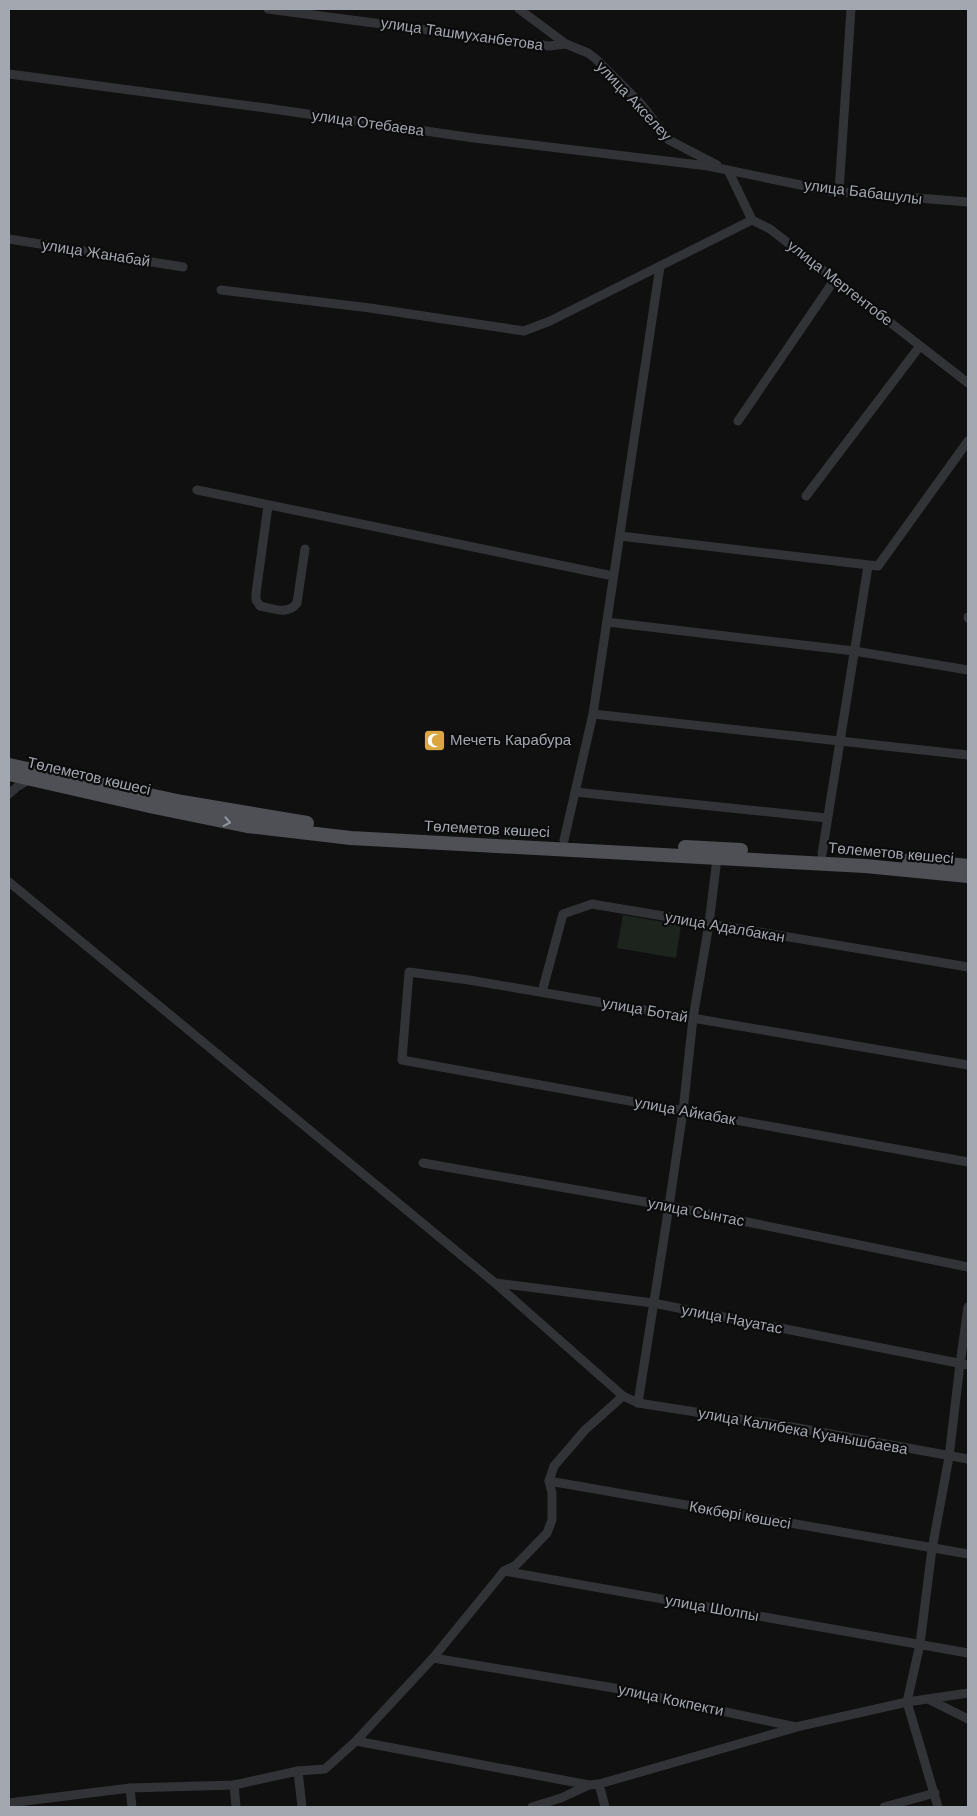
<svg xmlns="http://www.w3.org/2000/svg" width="977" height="1816" font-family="Arial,sans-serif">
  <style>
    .green { fill: #1d241e }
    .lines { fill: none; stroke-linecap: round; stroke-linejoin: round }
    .street { stroke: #323336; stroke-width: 9 }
    .primary { stroke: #4e5055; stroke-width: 14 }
    .oneway { stroke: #92969e }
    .labels { text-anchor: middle; stroke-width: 4.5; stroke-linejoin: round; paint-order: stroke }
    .street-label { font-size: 15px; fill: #a3a7b0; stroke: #0b0b0c }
    .poi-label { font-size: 15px; fill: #a3a7b0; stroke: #0b0b0c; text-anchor: start }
  </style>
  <rect width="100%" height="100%" fill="#101011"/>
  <path class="green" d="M623 915 681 925 676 958 617 948Z"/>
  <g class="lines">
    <g class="street">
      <path d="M268 9 549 46 566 44"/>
      <path d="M519 9 566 44 588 53 596 59 641 104 669 140 717 165"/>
      <path d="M9 74 266 108 474 138 708 166 830 191 968 202"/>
      <path d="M728 170 752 220 770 229 968 383"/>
      <path d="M839 192 851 9"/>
      <path d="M9 239 183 267"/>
      <path d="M221 290 370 308 524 331 550 321 660 266"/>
      <path d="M738 421 835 279"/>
      <path d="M197 490 613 576"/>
      <path d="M806 496 920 346"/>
      <path d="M268 506 256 593V600L260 606C274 609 288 615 297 603L305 549"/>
      <path d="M620 536 878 566 968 441"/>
      <path d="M968 618V617"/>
      <path d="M607 622 854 651 968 670"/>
      <path d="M593 714 968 755"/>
      <path d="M575 792 827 818"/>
      <path d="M9 794 18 786 30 779"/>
      <path d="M564 840 593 714 660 266 752 220"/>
      <path d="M822 854 868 566"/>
      <path d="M9 882 495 1283 623 1396 638 1403 798 1428 968 1459"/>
      <path d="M542 992 563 914 592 904 968 967"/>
      <path d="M968 1065 469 980 409 972 402 1060 968 1162"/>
      <path d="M423 1163 669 1206 968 1267"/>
      <path d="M496 1283 653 1303 968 1365"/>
      <path d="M638 1403 669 1206 683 1111 693 1018 709 924 717 858"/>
      <path d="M549 1481 968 1554"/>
      <path d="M504 1571 968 1653"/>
      <path d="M433 1658 614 1688 796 1727 907 1702 920 1644 932 1549 949 1457 960 1364 968 1307"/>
      <path d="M930 1700 968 1719"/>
      <path d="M356 1741 589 1785 599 1784"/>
      <path d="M298 1771 302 1807"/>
      <path d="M234 1785 236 1807"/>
      <path d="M130 1788 132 1807"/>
      <path d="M9 1803 130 1788 234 1785 298 1771 325 1769 356 1741 433 1658 504 1571 516 1565 547 1533 552 1520V1493L549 1481 554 1466 585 1430 623 1396"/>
      <path d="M532 1807 561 1798 589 1785"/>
      <path d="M605 1807 599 1784 794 1728"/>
      <path d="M884 1807 935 1793"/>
      <path d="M938 1807 907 1702 968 1693"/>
    </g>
    <g class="primary">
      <path d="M9 765 182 802 307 823"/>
      <path d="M9 774 154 807 247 826 351 838 865 866 968 876"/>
      <path d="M685 847 741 850"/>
      <path d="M909 860 968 866"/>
    </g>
  </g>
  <defs><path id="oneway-chevron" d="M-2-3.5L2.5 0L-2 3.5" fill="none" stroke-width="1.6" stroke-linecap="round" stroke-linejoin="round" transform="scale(1.25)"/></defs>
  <use class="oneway" href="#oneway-chevron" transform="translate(227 822) rotate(11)"/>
  <defs>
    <symbol id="mosque-square" viewBox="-11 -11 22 22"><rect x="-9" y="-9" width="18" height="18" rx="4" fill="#d9a641" stroke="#0b0b0c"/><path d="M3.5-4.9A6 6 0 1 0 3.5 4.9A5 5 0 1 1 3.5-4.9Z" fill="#fff"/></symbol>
  </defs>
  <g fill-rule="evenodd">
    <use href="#mosque-square" x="422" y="728" width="25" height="25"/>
  </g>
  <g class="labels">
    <g class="street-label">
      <text transform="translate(462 34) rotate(8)" y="5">улица Ташмуханбетова</text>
      <text transform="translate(634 101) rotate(47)" y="5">улица Акселеу</text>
      <text transform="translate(368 123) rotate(8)" y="5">улица Отебаева</text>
      <text transform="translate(863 192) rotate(7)" y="5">улица Бабашулы</text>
      <text transform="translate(96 253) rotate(9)" y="5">улица Жанабай</text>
      <text transform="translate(840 283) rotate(38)" y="5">улица Мергентобе</text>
      <text transform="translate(89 776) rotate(13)" y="5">Төлеметов көшесі</text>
      <text transform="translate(487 829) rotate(3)" y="5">Төлеметов көшесі</text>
      <text transform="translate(891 853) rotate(5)" y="5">Төлеметов көшесі</text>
      <text transform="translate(725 927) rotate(10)" y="5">улица Адалбакан</text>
      <text transform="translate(645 1010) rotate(10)" y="5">улица Ботай</text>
      <text transform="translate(685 1111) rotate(10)" y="5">улица Айкабак</text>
      <text transform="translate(696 1212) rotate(11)" y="5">улица Сынтас</text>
      <text transform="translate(732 1319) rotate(11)" y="5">улица Науатас</text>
      <text transform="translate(803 1431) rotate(10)" y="5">улица Калибека Куанышбаева</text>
      <text transform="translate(740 1515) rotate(10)" y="5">Көкбөрі көшесі</text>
      <text transform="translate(712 1608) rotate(10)" y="5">улица Шолпы</text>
      <text transform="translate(671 1700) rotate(12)" y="5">улица Кокпекти</text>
    </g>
    <g class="poi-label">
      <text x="450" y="745">Мечеть Карабура</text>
    </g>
  </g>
  <rect width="977" height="1816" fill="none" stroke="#a3a7b0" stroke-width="20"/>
</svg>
